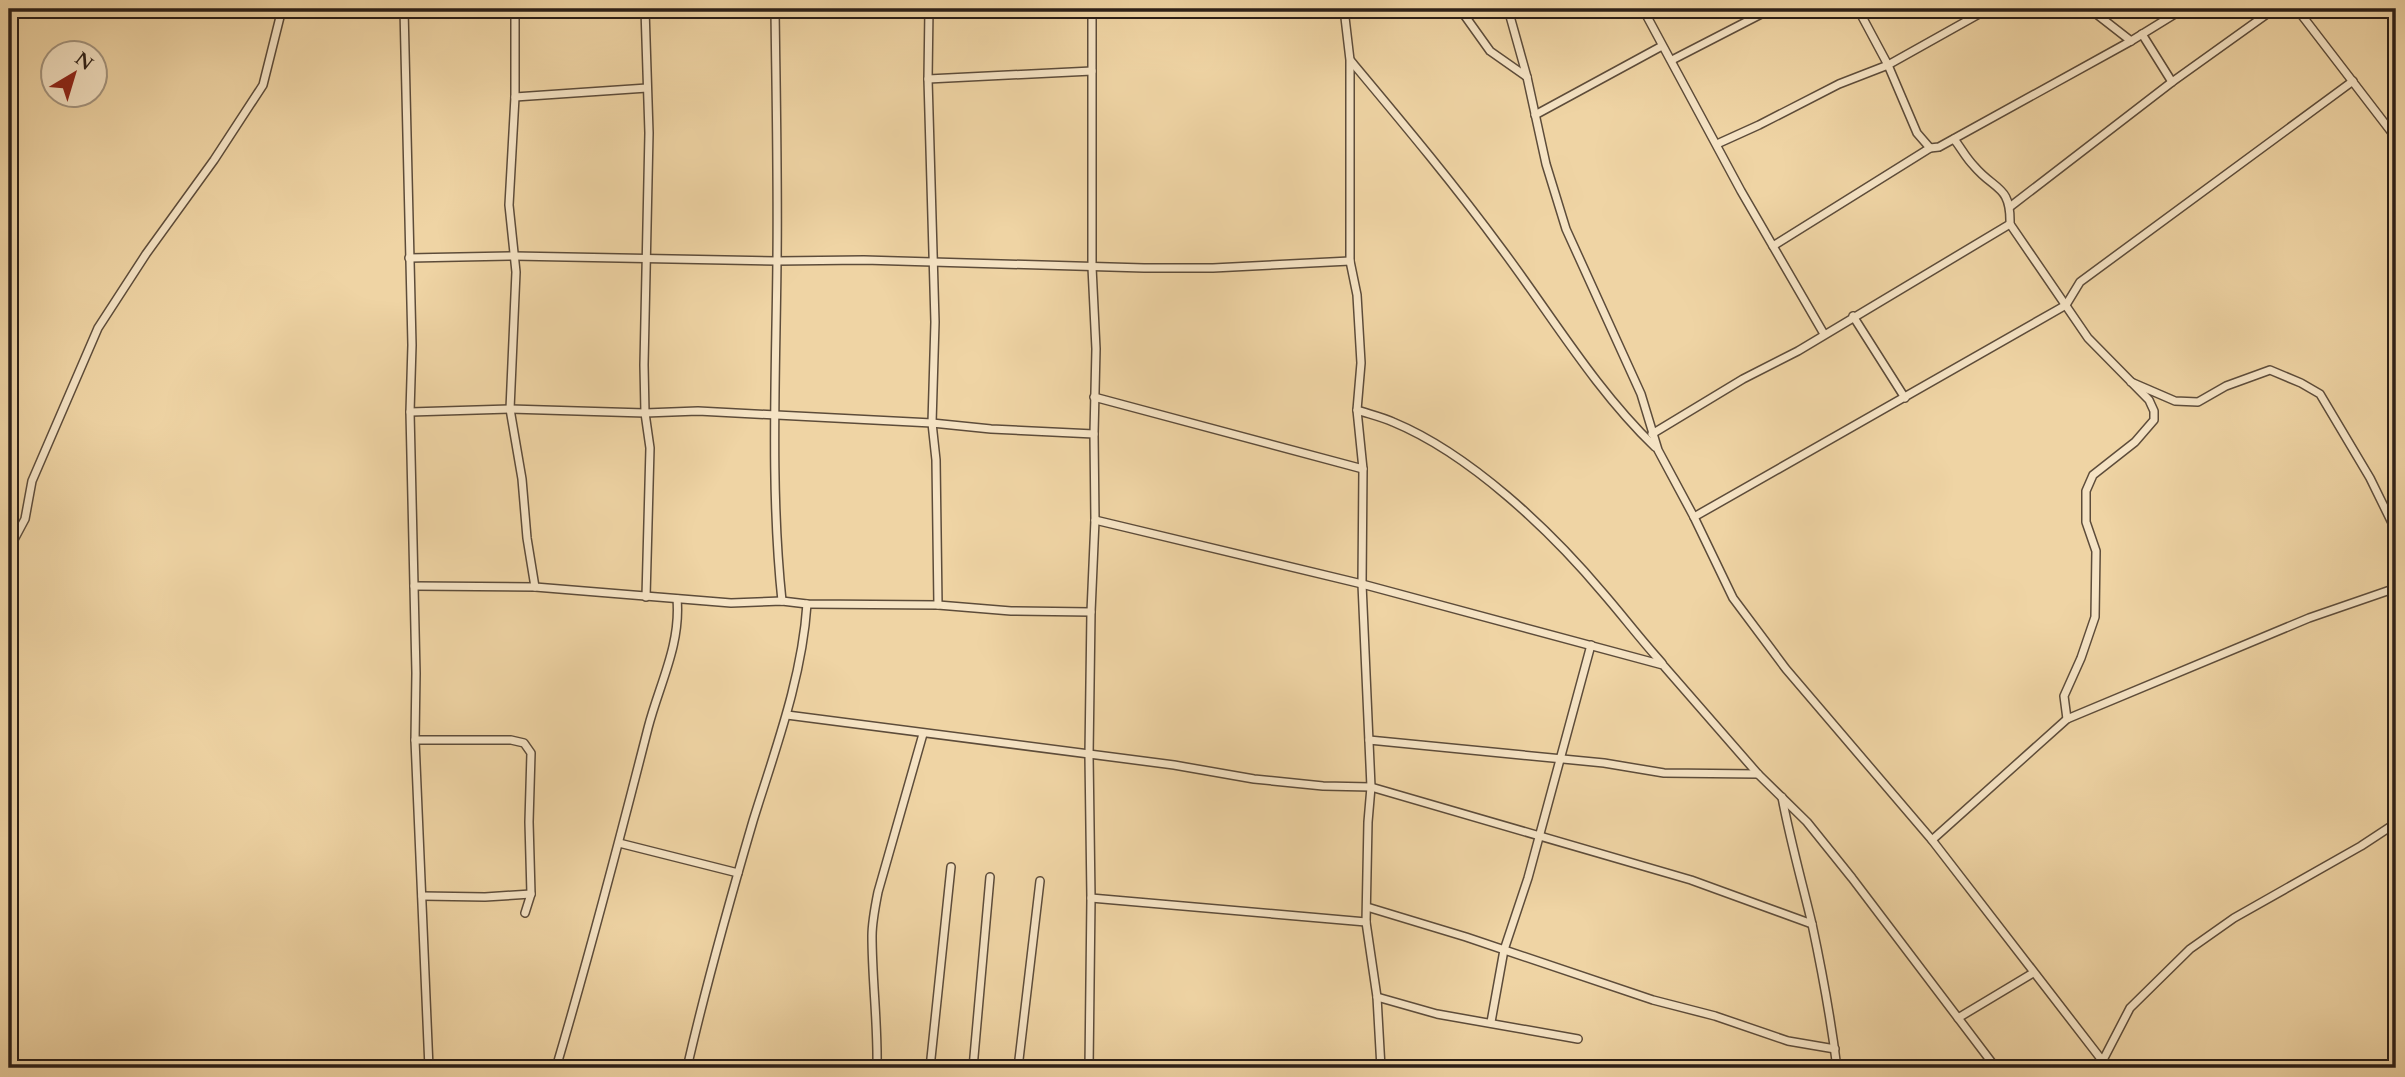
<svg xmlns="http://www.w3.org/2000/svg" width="2405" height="1077" font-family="Cardo,serif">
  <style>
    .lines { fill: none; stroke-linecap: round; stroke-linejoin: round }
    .minor-casing { stroke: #5d4c3a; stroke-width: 10 }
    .minor { stroke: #f5e3c4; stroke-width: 7 }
  </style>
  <rect width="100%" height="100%" fill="#efd4a4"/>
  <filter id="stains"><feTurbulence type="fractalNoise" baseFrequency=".00286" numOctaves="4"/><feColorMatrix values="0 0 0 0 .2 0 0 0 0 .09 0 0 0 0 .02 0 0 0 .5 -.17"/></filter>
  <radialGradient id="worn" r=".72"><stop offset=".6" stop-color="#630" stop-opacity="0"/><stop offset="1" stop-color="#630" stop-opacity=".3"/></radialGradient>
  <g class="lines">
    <defs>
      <g id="minor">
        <path d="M404 9 412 345 410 412 416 673 415 740 429 1068"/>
        <path d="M515 9V97L509 205 516 272 510 409 522 479 527 538 535 587"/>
        <path d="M645 9 649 133 644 365 645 413 650 448 646 597"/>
        <path d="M775 9C776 92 778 176 777 260 776 373 770 488 782 601"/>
        <path d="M929 9 928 79 935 322 932 423 936 460 938 605"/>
        <path d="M1344 9 1350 60V261L1357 295 1361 363 1357 410 1363 469 1362 584 1371 787 1368 822 1366 922 1377 997 1381 1068"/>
        <path d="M1460 9 1490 51 1527 77"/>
        <path d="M1508 9 1527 77 1546 164 1566 229 1641 394 1658 450 1694 517 1733 598 1786 669 1932 840 2108 1068"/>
        <path d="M1643 9 1741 191 1824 334"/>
        <path d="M1858 9 1888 65 1917 133 1930 148 1939 147 2131 41 2183 9"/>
        <path d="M2090 9 2131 41"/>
        <path d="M2297 9 2396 138"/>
        <path d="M2142 34 2172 82"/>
        <path d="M1672 60 1771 9"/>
        <path d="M1351 61C1402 122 1454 184 1501 248 1552 316 1594 388 1655 447"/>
        <path d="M928 79 1092 71"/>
        <path d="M515 97 647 88"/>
        <path d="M1535 115 1662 46"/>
        <path d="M1954 139C1961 148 1966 158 1974 166 1995 191 2011 185 2010 224L2088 338 2149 400 2154 411V420L2135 442 2093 475 2086 491V522L2096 551 2095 617 2081 658 2064 696 2067 719"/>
        <path d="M1717 144 1759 125 1839 84 1888 65 1988 9"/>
        <path d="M2011 206 2172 82 2274 9"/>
        <path d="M1773 246 1930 148"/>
        <path d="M409 258 514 256 777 261 864 260 1144 268H1213L1350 261"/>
        <path d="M1853 316 1905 398"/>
        <path d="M2131 382 2175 401 2198 402 2226 386 2270 370 2301 383 2320 394 2370 478 2396 531"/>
        <path d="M1094 397 1363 469"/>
        <path d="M1357 410C1369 414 1382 417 1393 422 1470 454 1550 530 1603 593 1623 616 1641 640 1662 663"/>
        <path d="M410 412 510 409 645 413 698 411 932 423 991 429 1094 434"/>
        <path d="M1652 434 1743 379 1798 351 2010 224"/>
        <path d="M1694 517 2066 305 2080 282 2353 81"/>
        <path d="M1095 520 1362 584 1663 665 1758 774 1807 822 1852 878 1996 1068"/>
        <path d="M9 549 25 519 32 481 98 328 146 254 214 160 263 85 282 9"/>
        <path d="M414 586 535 587 731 603 782 601 807 604 938 605 1011 611 1091 612"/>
        <path d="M787 715 1174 765 1254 779 1323 786 1371 787 1691 880 1812 924"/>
        <path d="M415 740H511L524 743 531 753 529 822 531 894 525 913"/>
        <path d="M1369 740 1604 763 1664 773 1758 774"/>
        <path d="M1782 797C1790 840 1802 882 1812 924 1822 971 1831 1020 1837 1068"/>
        <path d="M1932 840 2067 719 2309 618 2396 588"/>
        <path d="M619 843 738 873"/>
        <path d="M422 896 485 897 531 894"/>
        <path d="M1091 898 1366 922"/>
        <path d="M1367 907 1466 937 1653 1000 1715 1016 1788 1041 1835 1049"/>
        <path d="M1377 997 1437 1014 1578 1039"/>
        <path d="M1958 1018 2033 973"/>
        <path d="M1491 1022 1504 950 1528 878 1591 645"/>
        <path d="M556 1068C589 956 619 842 648 728 659 685 681 645 677 599"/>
        <path d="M687 1068C706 985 729 903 753 821 775 750 802 679 807 604"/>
        <path d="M877 1068C878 1024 872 980 872 936 872 922 875 907 878 892L923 734"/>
        <path d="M930 1068 951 867"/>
        <path d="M973 1068 990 877"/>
        <path d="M1018 1068 1040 881"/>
        <path d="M1089 1068 1091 898 1089 755 1091 612 1095 520 1094 434 1096 349 1092 267V9"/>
        <path d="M2096 1068 2102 1062 2130 1008 2190 949 2234 918 2361 846 2396 823"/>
      </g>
    </defs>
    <use href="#minor" class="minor-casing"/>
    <use href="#minor" class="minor"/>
  </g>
  <rect width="2405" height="1077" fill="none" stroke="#efd4a4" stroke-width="35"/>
  <rect x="10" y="10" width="2384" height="1056" fill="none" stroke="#2c1f17" stroke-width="3.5"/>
  <rect x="18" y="18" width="2370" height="1042" fill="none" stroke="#2c1f17" stroke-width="2"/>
  <g transform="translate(74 74) rotate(38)"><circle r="33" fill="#f5e3c4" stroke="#a5957f" stroke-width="2"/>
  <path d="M0-5L12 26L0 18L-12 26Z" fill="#8f2418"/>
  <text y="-10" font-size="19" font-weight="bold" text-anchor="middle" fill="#2c1f17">N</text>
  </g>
  <rect width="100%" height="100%" filter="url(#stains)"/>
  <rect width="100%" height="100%" fill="url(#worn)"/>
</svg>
